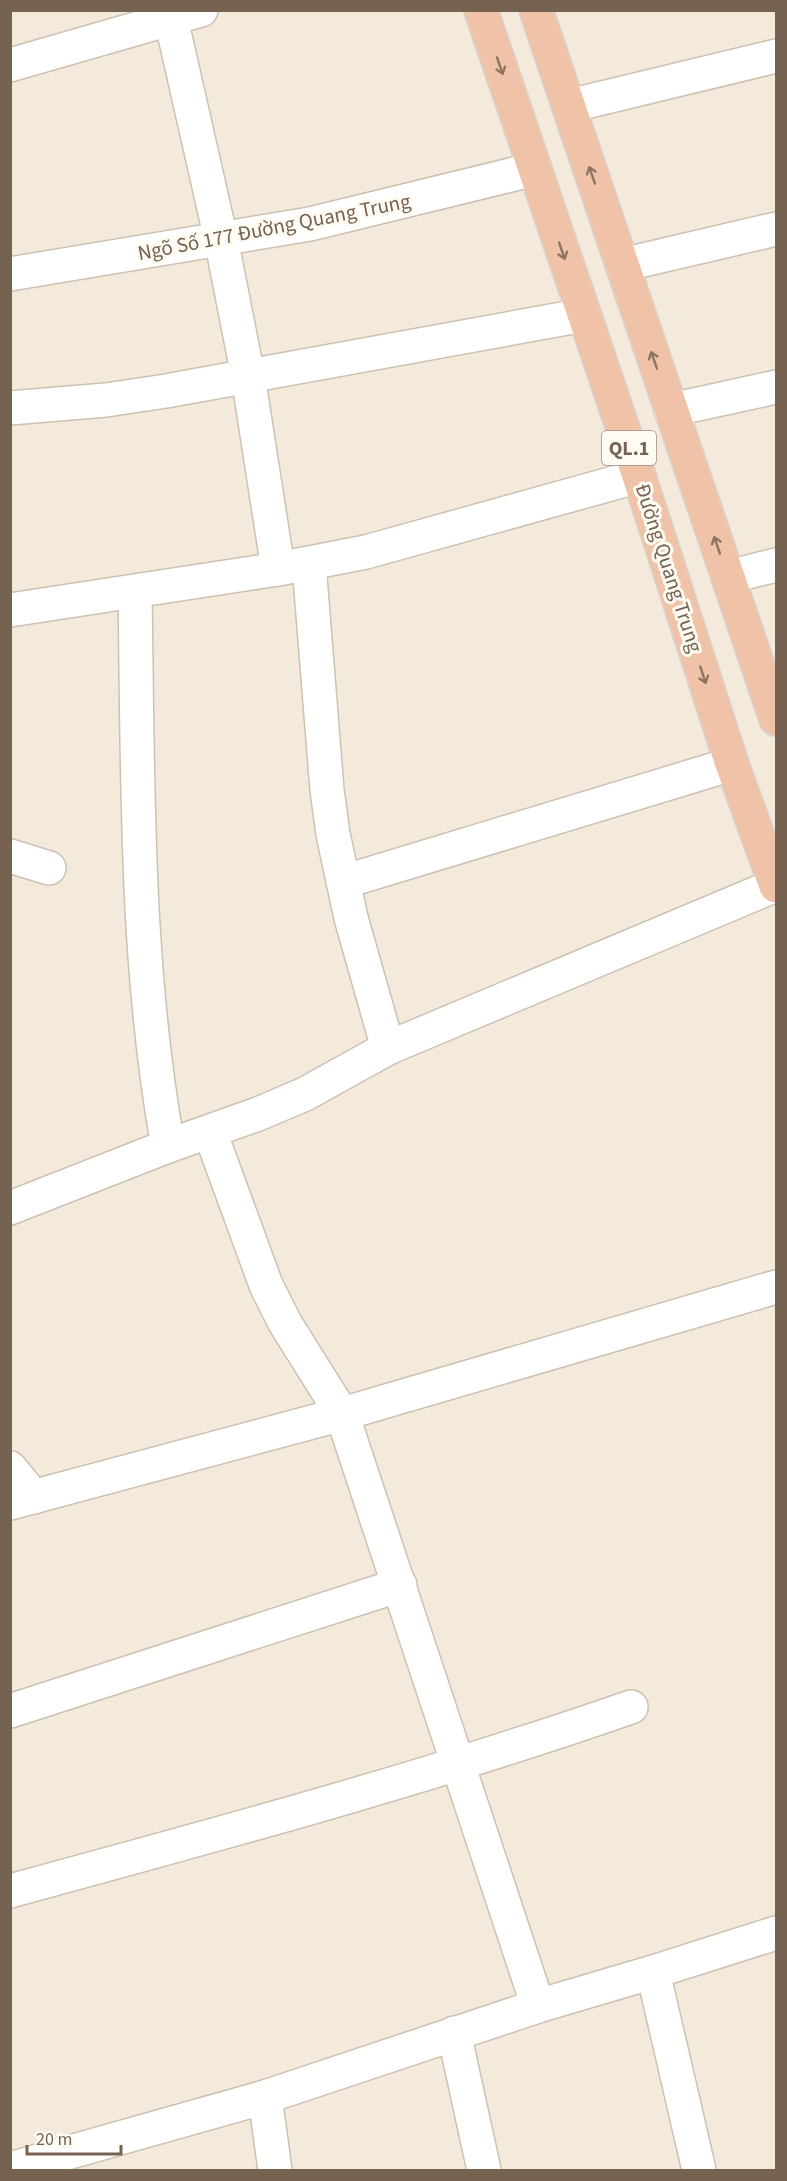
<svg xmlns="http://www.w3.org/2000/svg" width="787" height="2181" font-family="'Source Sans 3',sans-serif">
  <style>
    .residential { fill: #f3eadc }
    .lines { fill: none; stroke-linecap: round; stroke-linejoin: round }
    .minor-casing { stroke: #cdc1b2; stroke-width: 36 }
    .highway-casing { stroke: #d9d3ce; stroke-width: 36 }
    .minor { stroke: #fff; stroke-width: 33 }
    .highway { stroke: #f0c3a9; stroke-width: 33 }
    .oneway { stroke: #8e7562 }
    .labels { text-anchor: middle; stroke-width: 6; stroke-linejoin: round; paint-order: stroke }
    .shield { fill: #fefbf3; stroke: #9f9081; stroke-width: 1.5 }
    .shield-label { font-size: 20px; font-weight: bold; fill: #766250 }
    .street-label { font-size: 21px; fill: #766250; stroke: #fefbf3 }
  </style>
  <rect width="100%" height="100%" fill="#fbf7ed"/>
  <rect class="residential" x="11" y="11" width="765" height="2159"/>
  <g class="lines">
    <defs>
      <g id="minor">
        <path d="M169 10 221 239 248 376 278 569"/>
        <path d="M10 65 201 10"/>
        <path d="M569 106 776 56"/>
        <path d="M622 265 776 229"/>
        <path d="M10 274 310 224 535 169"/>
        <path d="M10 408 106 400 166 391 584 315"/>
        <path d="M671 410 776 387"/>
        <path d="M309 564 327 790 333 834 351 918 388 1048"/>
        <path d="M728 577 776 565"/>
        <path d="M135 592C138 777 135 964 168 1146"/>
        <path d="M10 610 278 569 366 552 639 476"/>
        <path d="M10 856 49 868"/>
        <path d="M343 882 732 764"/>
        <path d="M210 1132 266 1285 285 1323 342 1414 538 2006"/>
        <path d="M10 1208 168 1146 258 1114 305 1094 388 1048 776 885"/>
        <path d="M10 1468 34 1497"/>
        <path d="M10 1503 342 1414 776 1287"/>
        <path d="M10 1711 400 1585"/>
        <path d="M10 1891C219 1834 427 1778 631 1707"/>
        <path d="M653 1972 699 2170"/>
        <path d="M454 2033 484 2170"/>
        <path d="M265 2097 275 2170"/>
        <path d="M10 2169 265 2097 538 2006 653 1972 776 1933"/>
      </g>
      <g id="highway">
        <path d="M481 10 639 476 732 764 776 886"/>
        <path d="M536 10 776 719"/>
      </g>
    </defs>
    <use href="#minor" class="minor-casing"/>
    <use href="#highway" class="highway-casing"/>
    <use href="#minor" class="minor"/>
    <use href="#highway" class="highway"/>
  </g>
  <defs><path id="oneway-shaft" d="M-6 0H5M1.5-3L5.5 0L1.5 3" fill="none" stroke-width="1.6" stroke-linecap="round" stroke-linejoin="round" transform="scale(1.5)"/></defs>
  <g class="oneway">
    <use href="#oneway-shaft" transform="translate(500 66) rotate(71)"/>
    <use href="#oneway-shaft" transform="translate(592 175) rotate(-109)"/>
    <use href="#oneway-shaft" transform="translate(562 251) rotate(71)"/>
    <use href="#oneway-shaft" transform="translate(654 360) rotate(-109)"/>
    <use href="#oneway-shaft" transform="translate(717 545) rotate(-109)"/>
    <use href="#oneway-shaft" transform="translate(703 675) rotate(72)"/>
  </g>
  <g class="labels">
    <rect class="shield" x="602" y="431" width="54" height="34" rx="4.5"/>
    <g class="shield-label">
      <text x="629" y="455">QL.1</text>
    </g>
    <g class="street-label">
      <text transform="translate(274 227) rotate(-11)" y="7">Ngõ Số 177 Đường Quang Trung</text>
      <text transform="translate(669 568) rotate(72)" y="7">Đường Quang Trung</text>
    </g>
  </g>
  <rect width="787" height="2181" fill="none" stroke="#766250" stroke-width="24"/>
  <path d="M27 2145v9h94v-9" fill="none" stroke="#766250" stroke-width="3"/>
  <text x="36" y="2145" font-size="18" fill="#766250" stroke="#fefbf3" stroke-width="4.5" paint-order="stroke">20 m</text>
</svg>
